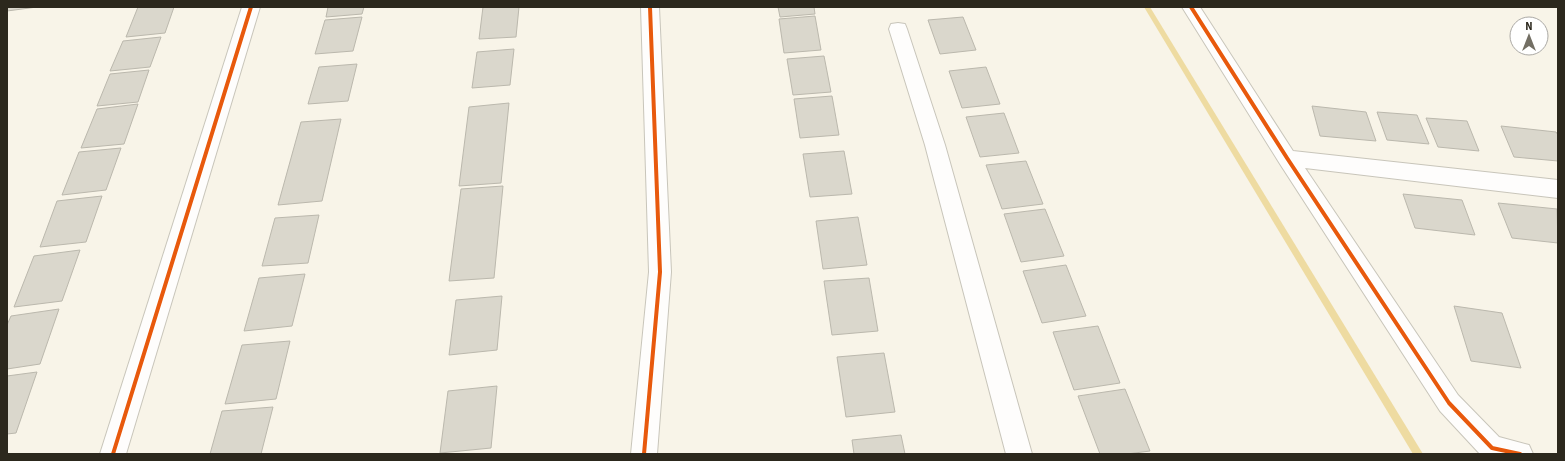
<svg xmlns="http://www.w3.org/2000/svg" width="1565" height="461" font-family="'Source Sans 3',sans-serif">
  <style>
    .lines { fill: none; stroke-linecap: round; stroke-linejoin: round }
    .stream { fill: #eedba1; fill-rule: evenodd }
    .building { fill: #dad7cc; stroke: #bbb8ad }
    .minor-casing { stroke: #c8c5ba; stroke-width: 2 }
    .minor { fill: #fefdfc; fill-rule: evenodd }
    .cycleway-casing { stroke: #fff; stroke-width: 6 }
    .cycleway { stroke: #e8590c; stroke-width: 4 }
  </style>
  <rect width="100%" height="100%" fill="#f8f4e8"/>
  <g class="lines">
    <path class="stream" d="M1144 7H1150L1423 454H1413Z"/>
  </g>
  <g class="building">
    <path d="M8 7H37L7 11Z"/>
    <path d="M138 7H174L165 33 126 37Z"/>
    <path d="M328 7H364L362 14 326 17Z"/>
    <path d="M483 7H519L516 37 479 39Z"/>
    <path d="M778 7H814L815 14 780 17Z"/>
    <path d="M815 16 821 50 784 53 779 19Z"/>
    <path d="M362 17 353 51 315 54 325 20Z"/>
    <path d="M963 17 976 50 940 54 928 20Z"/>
    <path d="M161 37 150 67 110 71 123 41Z"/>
    <path d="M514 49 510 85 472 88 477 52Z"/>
    <path d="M824 56 831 92 793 95 787 59Z"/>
    <path d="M357 64 348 101 308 104 319 67Z"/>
    <path d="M986 67 1000 104 962 108 949 71Z"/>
    <path d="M149 70 138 102 97 106 110 74Z"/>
    <path d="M832 96 839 135 800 138 794 99Z"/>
    <path d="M509 103 501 183 459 186 469 107Z"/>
    <path d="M138 104 124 144 81 148 97 109Z"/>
    <path d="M1312 106 1366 112 1376 141 1320 136Z"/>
    <path d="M1377 112 1417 115 1429 144 1387 140Z"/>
    <path d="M1004 113 1019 153 980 157 966 117Z"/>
    <path d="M1426 118 1467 121 1479 151 1438 147Z"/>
    <path d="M341 119 322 201 278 205 301 122Z"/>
    <path d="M1501 126 1556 132 1558 135V161L1514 157Z"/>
    <path d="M121 148 106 190 62 195 79 152Z"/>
    <path d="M844 151 852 194 810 197 803 154Z"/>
    <path d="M1026 161 1043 204 1002 209 986 165Z"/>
    <path d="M503 186 494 278 449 281 461 189Z"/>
    <path d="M1403 194 1462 200 1475 235 1415 228Z"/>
    <path d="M102 196 86 242 40 247 57 201Z"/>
    <path d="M1498 203 1557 209 1558 243 1512 238Z"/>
    <path d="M1045 209 1064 256 1021 262 1004 214Z"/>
    <path d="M319 215 308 263 262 266 275 218Z"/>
    <path d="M858 217 867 265 823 269 816 221Z"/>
    <path d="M80 250 62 301 14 307 34 256Z"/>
    <path d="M1066 265 1086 316 1042 323 1023 271Z"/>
    <path d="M305 274 292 326 244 331 259 278Z"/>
    <path d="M869 278 878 331 832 335 824 281Z"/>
    <path d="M502 296 497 350 449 355 456 300Z"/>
    <path d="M1454 306 1502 313 1521 368 1471 361Z"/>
    <path d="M59 309 40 364 7 369V325L11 316Z"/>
    <path d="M1098 326 1120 383 1074 390 1053 332Z"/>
    <path d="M290 341 276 399 225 404 242 345Z"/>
    <path d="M884 353 895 412 846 417 837 357Z"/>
    <path d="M37 372 16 433 7 434V376Z"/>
    <path d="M497 386 491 448 440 453 448 391Z"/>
    <path d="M1125 389 1150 451 1127 454H1100L1078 396Z"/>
    <path d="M273 407 261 454H210L222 411Z"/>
    <path d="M901 435 905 454H854L852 440Z"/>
  </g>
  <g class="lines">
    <defs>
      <g id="minor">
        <path d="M242 7H260L126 454H100Z"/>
        <path d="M641 7H659L671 272 657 454H631L649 272Z"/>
        <path d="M1182 7H1200L1293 151 1558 180V198L1305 168 1458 395 1499 437 1529 445 1533 454H1480L1440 411 1280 164Z"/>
        <path d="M898 23 905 24 907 29 945 145 1032 454H1006L925 145 889 29 891 24Z"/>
      </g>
    </defs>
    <use href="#minor" class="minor-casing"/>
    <use href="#minor" class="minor"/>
    <defs>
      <g id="cycleway">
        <path d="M1191 7 1287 158 1449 403 1492 448 1520 454"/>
        <path d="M113 454 251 7"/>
        <path d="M644 454 660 272 650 7"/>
      </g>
    </defs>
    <use href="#cycleway" class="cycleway-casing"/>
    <use href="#cycleway" class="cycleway"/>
  </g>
  <rect width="1565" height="461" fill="none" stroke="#2c281d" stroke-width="16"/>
  <g transform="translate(1529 36)"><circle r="19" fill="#ffffff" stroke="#aba9a5"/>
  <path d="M0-3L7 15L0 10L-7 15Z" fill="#736f64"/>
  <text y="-6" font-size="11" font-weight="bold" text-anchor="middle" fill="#2c281d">N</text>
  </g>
</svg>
